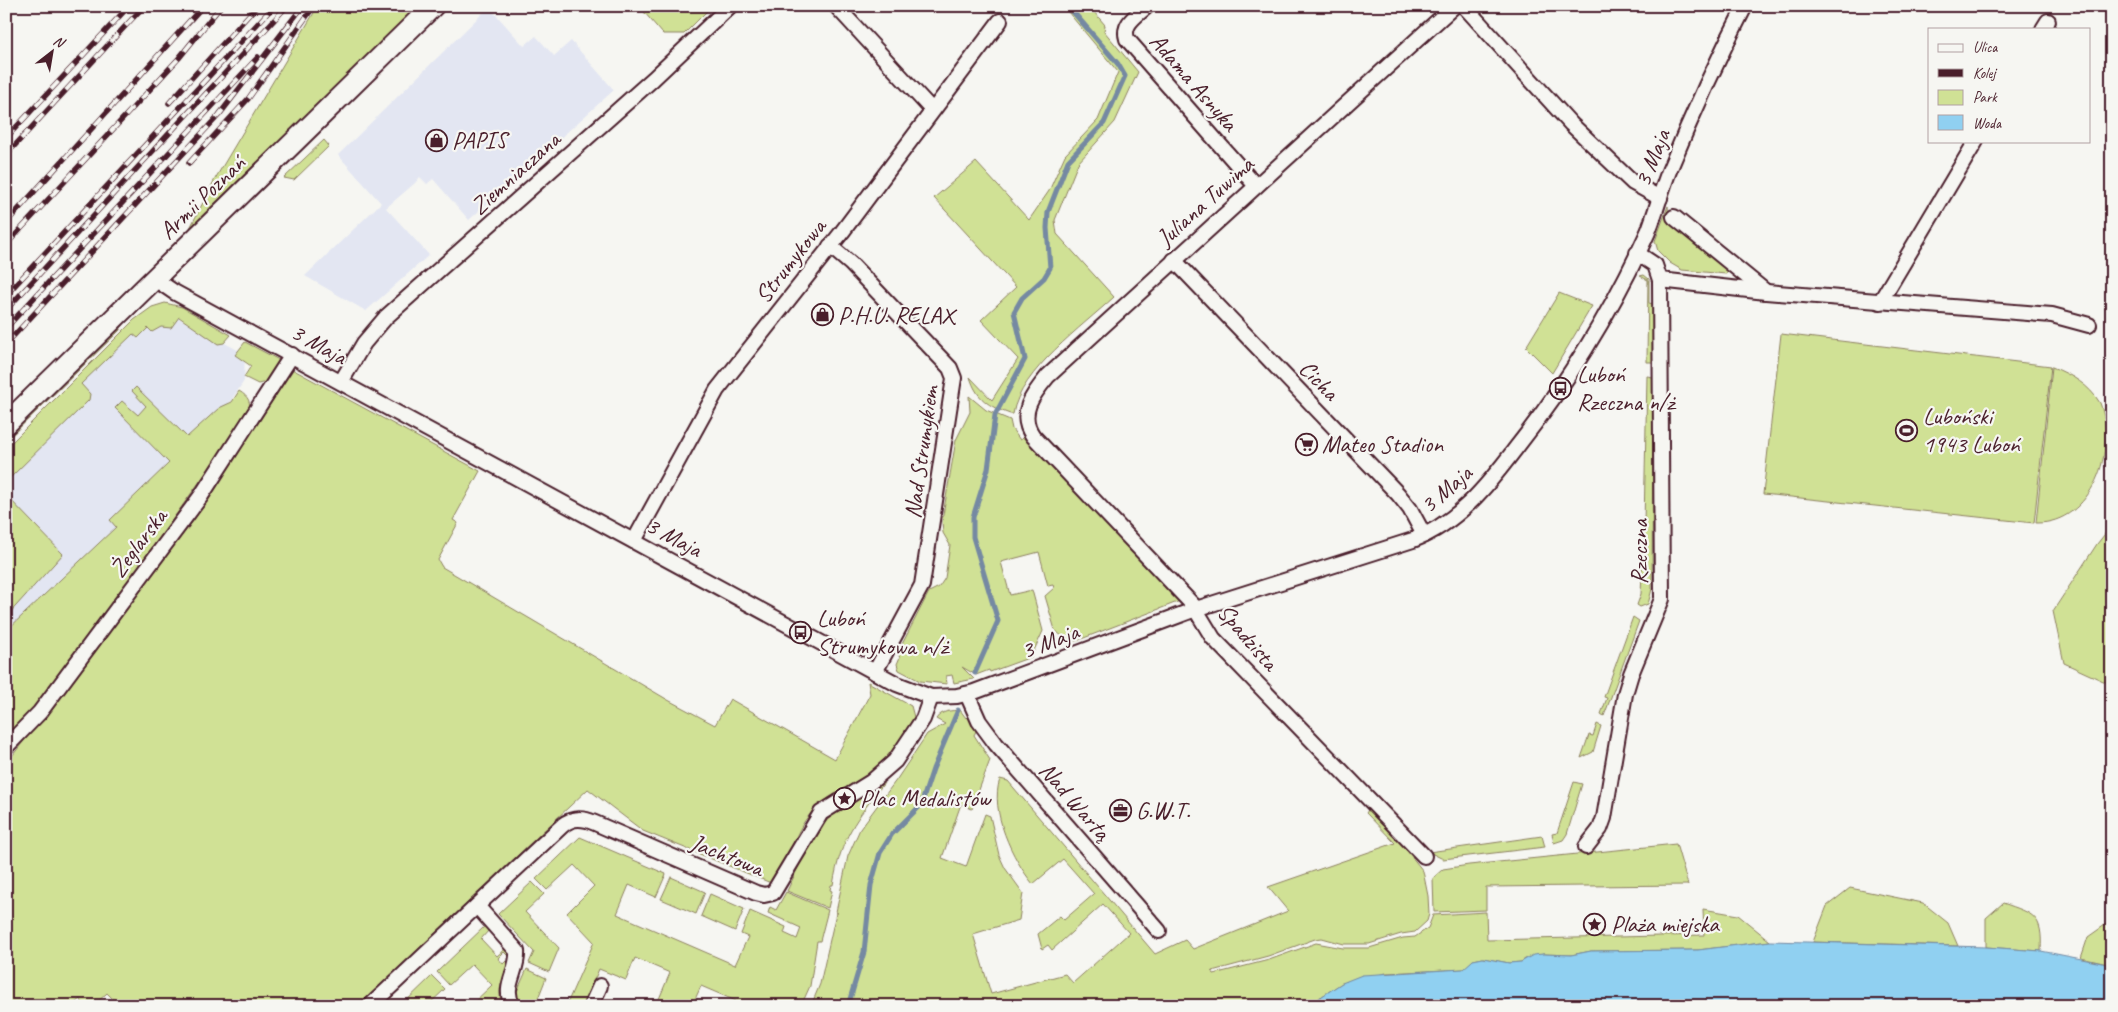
<svg xmlns="http://www.w3.org/2000/svg" width="2118" height="1012" font-family="Caveat,sans-serif">
  <style>
    .built { fill: #e3e6f2 }
    .green { fill: #d0e195; stroke: #8d8060 }
    .water { fill: #90d0f1; stroke: #7489a2 }
    .lines { fill: none; stroke-linecap: round; stroke-linejoin: round }
    .stream { stroke: #7489a2; stroke-width: 5 }
    .minor-casing { stroke: #4a1f2b; stroke-width: 18 }
    .secondary-casing { stroke: #4a1f2b; stroke-width: 24 }
    .minor { stroke: #f6f6f2; stroke-width: 14 }
    .secondary { stroke: #f6f6f2; stroke-width: 20 }
    .rail-casing { stroke: #4a1f2b; stroke-width: 5.5 }
    .rail { stroke: #f6f6f2; stroke-width: 4; stroke-dasharray: 11; stroke-linecap: butt }
    .labels { text-anchor: middle; stroke-width: 4.5; stroke-linejoin: round; paint-order: stroke }
    .street-label { font-size: 24px; fill: #4a1f2b; stroke: #f6f6f2 }
    .poi-label { font-size: 24px; fill: #4a1f2b; stroke: #f6f6f2; text-anchor: start }
  </style>
  <rect width="100%" height="100%" fill="#f6f6f2"/>
  <filter id="ink" filterUnits="userSpaceOnUse"><feTurbulence type="fractalNoise" baseFrequency=".02" numOctaves="2"/><feDisplacementMap in="SourceGraphic" scale="10" xChannelSelector="R" yChannelSelector="G"/><feConvolveMatrix kernelMatrix="1 2 1 2 8 2 1 2 1" color-interpolation-filters="sRGB"/></filter>
  <g filter="url(#ink)">
    <g class="built">
      <path d="M489 7 524 46 536 36 554 56 571 41 614 90 469 220 433 179 427 184 420 177 415 183 386 208 429 255 366 311 305 276 381 203 338 155Z"/>
      <path d="M158 307 245 354 244 381 161 506 6 642V451Z"/>
    </g>
    <g class="green">
      <path d="M318 6H418L188 232 215 179Z"/>
      <path d="M644 6H712L684 34H663L644 12Z"/>
      <path d="M1063 6H1089L1105 25 1104 31 1138 72 1115 122 1078 163 1055 220 1057 234 1114 297C1083 326 1020 371 1013 414H1010C988 406 977 399 970 377L992 400 1018 359 981 320 1016 287 934 198 976 162 1029 220 1049 191 1065 155 1098 120 1118 72Z"/>
      <path d="M324 140 329 146 294 180 284 178Z"/>
      <path d="M1668 206 1669 222 1674 223 1729 269 1726 274 1682 270 1670 263 1658 251 1655 241Z"/>
      <path d="M1644 275 1649 279V303L1653 304V362H1647L1648 280 1640 276Z"/>
      <path d="M1559 293 1592 306 1552 373 1526 347Z"/>
      <path d="M165 303 182 307 231 335 224 343 218 344 179 317 171 328 161 327 152 332 148 328 138 338 133 334 81 384 90 394 89 400 6 482V448L134 320 152 307Z"/>
      <path d="M126 321 119 331 6 441V438Z"/>
      <path d="M1781 334 2051 366 2034 523 1763 494Z"/>
      <path d="M245 342 279 360V363L266 382 258 384 244 377 251 366 235 355Z"/>
      <path d="M2052 367C2072 375 2089 385 2100 403 2118 449 2092 524 2036 523Z"/>
      <path d="M292 369 480 471 453 520 458 523 438 560 442 567 668 700 715 725 730 699 835 759 870 694 868 682 911 706 914 717C899 741 886 763 862 778 845 789 825 797 811 813 793 832 789 865 771 883L643 831 588 789 358 1006H120L107 993 93 1006H85L80 999 71 1006H9L6 1000V764L194 520Z"/>
      <path d="M1647 376 1653 377 1652 589 1648 604 1640 607 1637 605 1641 594 1644 524Z"/>
      <path d="M136 387 187 437 219 408 232 402 239 391C249 397 251 402 249 413L37 708 6 740V631L116 527 110 520 169 463 115 408 122 401 138 415 146 406 132 391Z"/>
      <path d="M969 396 986 410 1010 420 1012 429 1020 440 1025 437 1179 597 1180 601 1076 641 1066 640 1055 630 1045 596 1054 588 1053 585 1048 586 1039 552 1001 562 1010 595 1032 590 1043 631 1031 657 990 672 989 670 976 675 962 667 974 679 954 683 952 675 946 676 947 684 920 681 899 670 897 664 900 657 897 654 929 592 939 587 945 578 950 545 943 533 942 521 956 440 970 412Z"/>
      <path d="M6 495 63 554 6 617Z"/>
      <path d="M2112 525V685L2064 663 2053 611 2097 544Z"/>
      <path d="M1633 617 1639 621 1604 716 1601 714 1607 698 1604 697Z"/>
      <path d="M960 710 966 718 969 717 977 729 974 735 990 760 972 809 961 804 942 858 966 867 985 814 990 816 999 855 1005 868 1023 893 1019 920 973 934 991 994 1065 974 1073 983 1129 933 1103 904 1052 950 1048 945 1042 949 1038 934 1060 916 1064 920 1094 894 1063 859 1033 884C1013 860 989 811 1000 779L1008 781 1155 954 1185 940 1193 949 1288 911 1268 887 1395 843 1366 813 1368 810 1404 847 1423 871 1428 896 1429 914 1427 921 1415 932 1401 934 1369 944H1344L1322 938 1315 939 1268 956 1212 971 1214 974 1269 960 1316 943 1343 948H1369L1403 938 1415 937 1428 928 1433 915 1486 912 1487 940 1704 935 1703 909 1738 915 1770 941 1698 950 1591 951 1571 955 1543 954 1525 959 1521 962 1509 963 1483 958 1473 960 1464 969 1386 973 1342 983 1307 1006H1114L1119 1003 1118 1000 1108 1006H811L820 984 836 913H838L836 912 848 856 860 829 897 779 927 734 945 724 936 719C942 710 951 711 960 710Z"/>
      <path d="M1597 724 1601 726 1593 752 1581 758 1589 735 1593 736Z"/>
      <path d="M1574 782 1582 784 1567 834 1563 840 1554 843 1552 834 1557 833Z"/>
      <path d="M884 783C856 820 841 837 833 885H831L830 890 832 891 828 908 787 891C800 865 811 832 834 814 849 802 868 795 884 783Z"/>
      <path d="M1542 836 1545 847 1443 859 1429 852Z"/>
      <path d="M580 837 666 874 656 897 629 885 617 914 735 965 748 937 741 934 750 911 786 927 784 933 797 939 801 928 768 913 770 907 776 910 786 892 828 910 820 941H817L810 986 801 1006H734L736 1001 701 986 692 1006 676 1002 674 1006H656L670 973 635 958 626 980 599 969 583 1006H566L594 942 567 913 594 886 574 865 547 890 536 879Z"/>
      <path d="M1676 844 1688 885 1486 887V910L1434 912 1433 878 1443 869 1469 865Z"/>
      <path d="M671 877 705 892 696 914 661 899Z"/>
      <path d="M532 882 544 894 525 912 559 948 549 972 529 963 534 952 498 914Z"/>
      <path d="M1850 888 1923 903 1948 923 1958 946 1813 942 1827 906Z"/>
      <path d="M710 894 744 909 735 931 701 916Z"/>
      <path d="M2003 903C2034 914 2043 915 2041 951L1986 947V918Z"/>
      <path d="M2112 920V965L2081 958 2088 937Z"/>
      <path d="M485 926 489 930 481 939 497 956 506 948 510 953 508 956 504 952 498 958 503 964 506 961 510 965C504 978 494 992 504 1006H470L492 985 472 964 449 985 437 972Z"/>
      <path d="M527 969 546 978 535 1006H522L514 998Z"/>
      <path d="M432 976 445 989 427 1006H401Z"/>
    </g>
    <path class="water" d="M1770 941 1986 947 2041 951 2112 965V1006H1307L1342 983 1362 975 1463 969 1473 960 1483 958 1509 963 1521 962 1533 955 1543 954 1571 955 1591 951 1698 950Z"/>
    <g class="lines">
      <g class="stream">
        <path d="M975 673 998 621 973 537V517L988 469 995 415 1025 359 1014 312 1022 298 1044 278 1050 268 1047 228 1048 212 1068 161 1104 123 1125 76 1118 64 1068 6"/>
        <path d="M848 1006 864 952 871 885 880 853 892 834 921 805 933 769 958 710"/>
      </g>
      <defs>
        <g id="minor">
          <path d="M836 6 932 110"/>
          <path d="M1147 6C1136 16 1122 24 1127 39L1256 186"/>
          <path d="M1464 6 1571 124 1633 183 1660 198"/>
          <path d="M2043 29 2048 21"/>
          <path d="M1674 217 1766 292"/>
          <path d="M830 246 851 264 950 368 954 378 922 585 875 672"/>
          <path d="M1174 260 1398 494 1410 509 1424 535"/>
          <path d="M155 279 174 292 897 684 931 697 957 696 974 692 1196 609 1413 540C1458 523 1488 485 1516 448 1568 382 1613 309 1648 232 1656 212 1661 191 1669 171 1692 115 1717 60 1745 6"/>
          <path d="M1660 280 1766 292 2052 315 2089 325"/>
          <path d="M1880 302 1976 141"/>
          <path d="M341 382 364 343 386 317 653 79 730 6"/>
          <path d="M634 541 717 390 842 232 1000 21"/>
          <path d="M967 694 979 721 996 744 1159 931"/>
          <path d="M6 747 40 712 201 496 292 355"/>
          <path d="M1586 847 1600 829 1604 818 1625 694 1631 674 1662 599 1660 280 1655 265 1637 253"/>
          <path d="M1424 856 1213 638 1193 605 1033 436C1017 414 1033 394 1048 376L1454 6"/>
          <path d="M477 906 517 951C519 971 501 987 513 1006"/>
          <path d="M370 1006 563 825C573 817 583 818 595 823L756 893 764 895 773 893 821 813 871 782 895 761 923 719 931 697"/>
          <path d="M591 1006 600 986"/>
        </g>
        <path id="secondary" d="M6 424 433 6"/>
      </defs>
      <use href="#minor" class="minor-casing"/>
      <use href="#secondary" class="secondary-casing"/>
      <use href="#minor" class="minor"/>
      <use href="#secondary" class="secondary"/>
      <defs>
        <g id="rail">
          <path d="M169 103 257 6"/>
          <path d="M6 138 129 6"/>
          <path d="M6 155 144 6"/>
          <path d="M189 163 248 99 314 6"/>
          <path d="M6 223 203 6"/>
          <path d="M6 245 179 58 221 6"/>
          <path d="M6 295 274 6"/>
          <path d="M6 310 287 6"/>
          <path d="M6 328 258 57"/>
          <path d="M6 344 219 115 303 6"/>
        </g>
      </defs>
      <use href="#rail" class="rail-casing"/>
      <use href="#rail" class="rail"/>
    </g>
  </g>
  <defs>
    <symbol id="shop-ring" viewBox="-11 -11 22 22"><circle r="9.5" fill="#f6f6f2" stroke="#4a1f2b" stroke-width="1.5"/><path d="M-5-2.5h2.3a2.7 3.5 0 0 1 5.4 0H5L5.5 6h-11ZM-1.5-2.5h3a1.5 2.3 0 0 0-3 0Z" fill="#4a1f2b"/></symbol>
    <symbol id="bus-ring" viewBox="-11 -11 22 22"><circle r="9.5" fill="#f6f6f2" stroke="#4a1f2b" stroke-width="1.5"/><path d="M-5-6H5V4H4V6H2V4H-2V6H-4V4H-5ZM-3.5-4V0h7V-4ZM-3.5 1.2v1.5H-2V1.2ZM2 1.2v1.5H3.5V1.2Z" fill="#4a1f2b"/></symbol>
    <symbol id="stadium-ring" viewBox="-11 -11 22 22"><circle r="9.5" fill="#f6f6f2" stroke="#4a1f2b" stroke-width="1.5"/><path d="M0-5a6.5 5 0 1 0 0 10a6.5 5 0 1 0 0-10ZM-3.5-1.8h7v3.6h-7Z" fill="#4a1f2b"/></symbol>
    <symbol id="supermarket-ring" viewBox="-11 -11 22 22"><circle r="9.5" fill="#f6f6f2" stroke="#4a1f2b" stroke-width="1.5"/><path d="M-6-5.5h2.5l.6 2H6L4.5 2H-2.5L-4.4-4H-6ZM-1.5 3.2a1.3 1.3 0 1 0 .1 0ZM3 3.2a1.3 1.3 0 1 0 .1 0Z" fill="#4a1f2b"/></symbol>
    <symbol id="sight-ring" viewBox="-11 -11 22 22"><circle r="9.5" fill="#f6f6f2" stroke="#4a1f2b" stroke-width="1.5"/><path d="M0-6L1.8-2.2L6-1.7L2.9 1.2L3.7 5.4L0 3.3L-3.7 5.4L-2.9 1.2L-6-1.7L-1.8-2.2Z" fill="#4a1f2b"/></symbol>
    <symbol id="office-ring" viewBox="-11 -11 22 22"><circle r="9.5" fill="#f6f6f2" stroke="#4a1f2b" stroke-width="1.5"/><path d="M-6-3h4V-5.5h4V-3h4V5H-6ZM-1-4.5V-3h2v-1.5ZM-6 0V1H6V0Z" fill="#4a1f2b"/></symbol>
  </defs>
  <g fill-rule="evenodd">
    <use href="#shop-ring" x="424" y="128" width="25" height="25"/>
    <use href="#shop-ring" x="810" y="302" width="25" height="25"/>
    <use href="#bus-ring" x="1548" y="376" width="25" height="25"/>
    <use href="#stadium-ring" x="1894" y="418" width="25" height="25"/>
    <use href="#supermarket-ring" x="1294" y="432" width="25" height="25"/>
    <use href="#bus-ring" x="788" y="620" width="25" height="25"/>
    <use href="#sight-ring" x="832" y="786" width="25" height="25"/>
    <use href="#office-ring" x="1108" y="798" width="25" height="25"/>
    <use href="#sight-ring" x="1582" y="912" width="25" height="25"/>
  </g>
  <g class="labels">
    <g class="street-label">
      <text transform="translate(1194 82) rotate(49)" y="8">Adama Asnyka</text>
      <text transform="translate(1652 158) rotate(-68)" y="8">3 Maja</text>
      <text transform="translate(515 173) rotate(-42)" y="8">Ziemniaczana</text>
      <text transform="translate(202 197) rotate(-44)" y="8">Armii Poznań</text>
      <text transform="translate(1205 201) rotate(-42)" y="8">Juliana Tuwima</text>
      <text transform="translate(790 261) rotate(-52)" y="8">Strumykowa</text>
      <text transform="translate(319 344) rotate(29)" y="8">3 Maja</text>
      <text transform="translate(1319 380) rotate(46)" y="8">Cicha</text>
      <text transform="translate(921 452) rotate(-82)" y="8">Nad Strumykiem</text>
      <text transform="translate(1446 489) rotate(-41)" y="8">3 Maja</text>
      <text transform="translate(674 537) rotate(28)" y="8">3 Maja</text>
      <text transform="translate(138 543) rotate(-53)" y="8">Żeglarska</text>
      <text transform="translate(1639 552) rotate(-90)" y="8">Rzeczna</text>
      <text transform="translate(1248 637) rotate(49)" y="8">Spadzista</text>
      <text transform="translate(1050 641) rotate(-21)" y="8">3 Maja</text>
      <text transform="translate(1075 801) rotate(49)" y="8">Nad Wartą</text>
      <text transform="translate(727 855) rotate(22)" y="8">Jachtowa</text>
    </g>
    <g class="poi-label">
      <text x="452" y="148">PAPIS</text>
      <text x="838" y="323">P.H.U. RELAX</text>
      <text x="1577" y="382">Luboń<tspan x="1577" dy="28">Rzeczna n/ż</tspan></text>
      <text x="1923" y="424">Luboński<tspan x="1923" dy="28">1943 Luboń</tspan></text>
      <text x="1322" y="452">Mateo Stadion</text>
      <text x="817" y="626">Luboń<tspan x="817" dy="28">Strumykowa n/ż</tspan></text>
      <text x="860" y="806">Plac Medalistów</text>
      <text x="1136" y="818">G.W.T.</text>
      <text x="1611" y="932">Plaża miejska</text>
    </g>
  </g>
  <rect width="2118" height="1012" fill="none" stroke="#f6f6f2" stroke-width="25"/>
  <rect x="12" y="12" width="2093" height="987" fill="none" stroke="#4a1f2b" stroke-width="2" filter="url(#ink)"/>
  <rect x="1928" y="28" width="162" height="115" fill="#f6f6f2" stroke="#b1a0a2"/>
  <rect x="1938" y="44" width="25" height="8" fill="#f6f6f2" stroke="#b1a0a2"/>
  <text x="1973" y="52" font-size="15" fill="#4a1f2b">Ulica</text>
  <rect x="1938" y="69" width="25" height="8" fill="#4a1f2b" stroke="#b1a0a2"/>
  <text x="1973" y="78" font-size="15" fill="#4a1f2b">Kolej</text>
  <rect x="1938" y="90" width="25" height="15" fill="#d0e195" stroke="#b1a0a2"/>
  <text x="1973" y="102" font-size="15" fill="#4a1f2b">Park</text>
  <rect x="1938" y="115" width="25" height="15" fill="#90d0f1" stroke="#b1a0a2"/>
  <text x="1973" y="128" font-size="15" fill="#4a1f2b">Woda</text>
  <g transform="translate(52 52) rotate(31)" stroke="#f6f6f2" stroke-width="4" paint-order="stroke">
  <path d="M0-4L9 19L0 12L-9 19Z" fill="#4a1f2b"/>
  <text y="-8" font-size="14" font-weight="bold" text-anchor="middle" fill="#4a1f2b">N</text>
  </g>
</svg>
